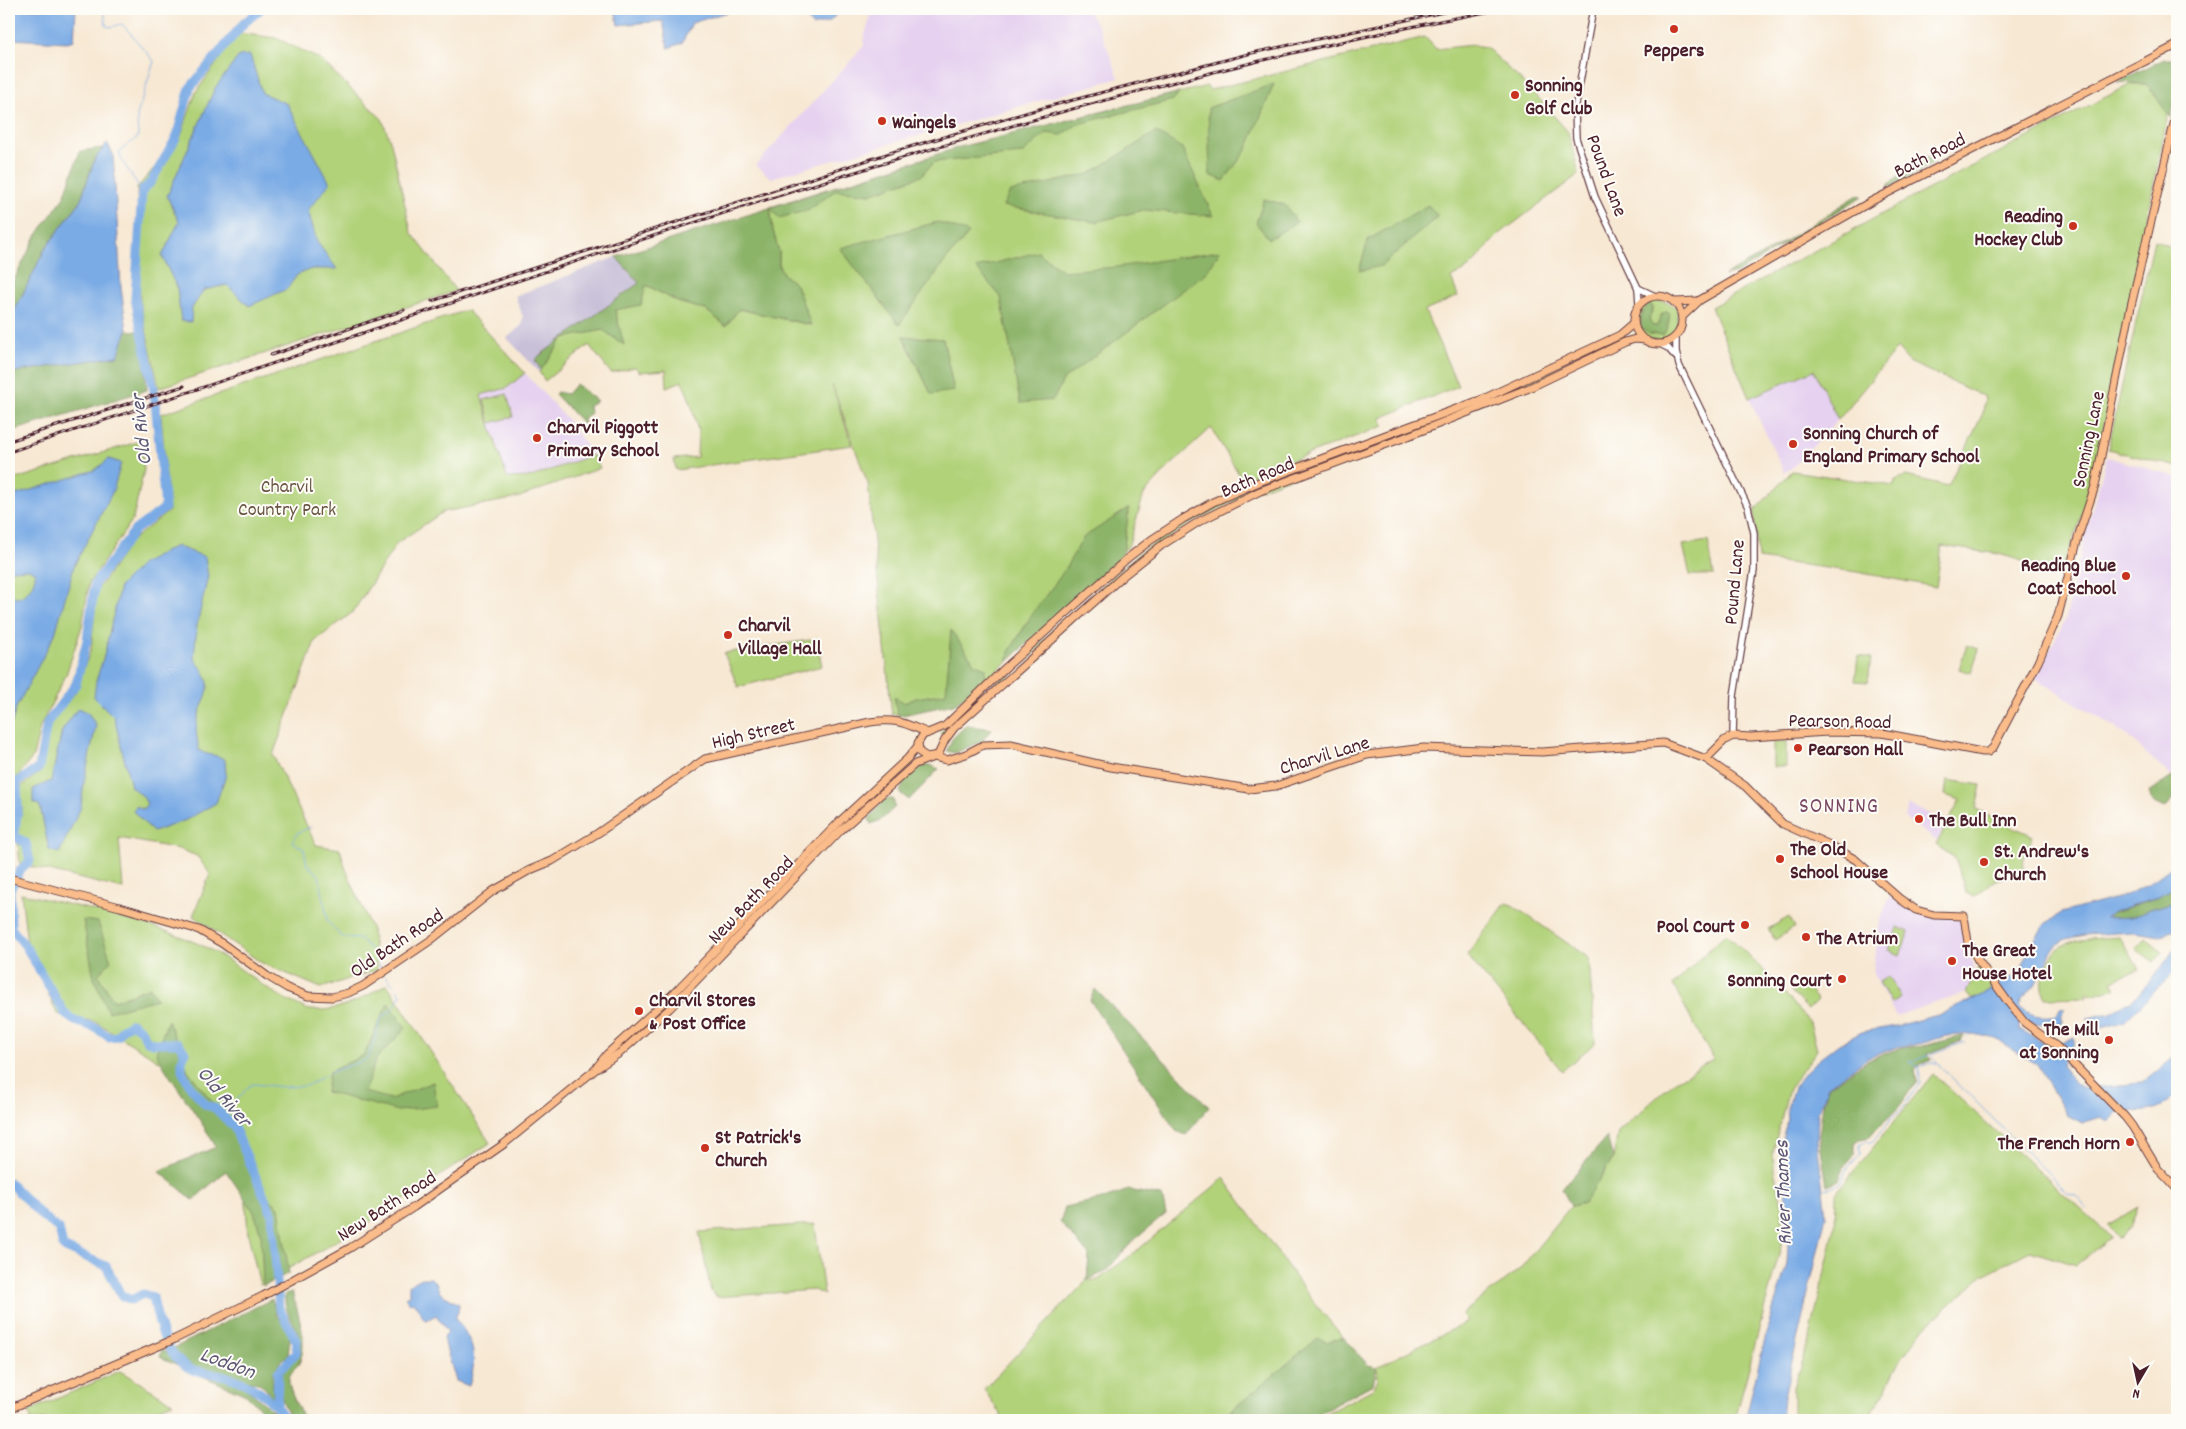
<svg xmlns="http://www.w3.org/2000/svg" width="2186" height="1429" font-family="Dekko,sans-serif">
  <style>
    .built { fill: #e6d2f0 }
    .industrial { fill: #c8bfd8 }
    .green { fill: #b1d279; stroke: #7e7852; fill-rule: evenodd }
    .forest { fill: #8cb469; stroke: #6b6a4a }
    .water { fill: #7aabe5; stroke: #626588 }
    .lines { fill: none; stroke-linecap: round; stroke-linejoin: round }
    .stream { stroke: #7aabe5; stroke-width: 1 }
    .river { stroke: #7aabe5; stroke-width: 9 }
    .minor-casing { stroke: #643d44; stroke-width: 8 }
    .major-casing { stroke: #643d44; stroke-width: 9 }
    .minor { stroke: #fff; stroke-width: 5.5 }
    .major { stroke: #f9bc8a; stroke-width: 7 }
    .rail-casing { stroke: #4a1f2b; stroke-width: 3 }
    .rail { stroke: #fdfcf7; stroke-width: 1; stroke-dasharray: 4; stroke-linecap: butt }
    .poi-dot { fill: #c8321e; stroke: #fdfcf7; stroke-width: 2 }
    .labels { text-anchor: middle; stroke-width: 4; stroke-linejoin: round; paint-order: stroke }
    .poi-label { font-size: 20px; font-weight: bold; fill: #4a1f2b; stroke: #fdfcf7; text-anchor: start }
    .street-label { font-size: 20px; fill: #4a1f2b; stroke: #fdfcf7 }
    .park-label { font-size: 20px; fill: #695542; stroke: #fdfcf7 }
    .water-label { font-size: 21px; font-style: italic; fill: #5d5775; stroke: #fdfcf7 }
    .quarter-label { font-size: 22px; letter-spacing: 1px; fill: #794862; stroke: #fdfcf7 }
  </style>
  <rect width="100%" height="100%" fill="#fdfcf7"/>
  <filter id="ink" filterUnits="userSpaceOnUse"><feTurbulence type="fractalNoise" baseFrequency=".02" numOctaves="2"/><feDisplacementMap in="SourceGraphic" scale="10" xChannelSelector="R" yChannelSelector="G"/><feConvolveMatrix kernelMatrix="1 2 1 2 8 2 1 2 1" color-interpolation-filters="sRGB"/></filter>
  <filter id="wash" filterUnits="userSpaceOnUse"><feTurbulence type="fractalNoise" baseFrequency=".0096" numOctaves="4" result="noise"/><feDisplacementMap in="SourceGraphic" scale="20" xChannelSelector="R" yChannelSelector="G"/><feGaussianBlur stdDeviation="1.12" result="paint"/><feColorMatrix in="noise" values="0 0 0 0 0 0 0 0 0 0 0 0 0 0 0 0 0 1.4 0 .05"/><feComposite in="paint" operator="in"/></filter>
  <g filter="url(#wash)">
    <rect width="100%" height="100%" fill="#f7e8d3"/>
    <g class="built">
      <path d="M873 9H1087L1100 30 1119 78 771 178 756 165 864 46V38Z"/>
      <path d="M1814 369 1838 420 1792 468 1784 472 1749 398Z"/>
      <path d="M525 373 567 419 593 455 531 477 507 478 481 395 507 388Z"/>
      <path d="M2107 457 2177 477V774L2171 777 2127 735 2035 678 2065 621 2086 531Z"/>
      <path d="M1908 805 1947 821 1937 841 1907 820 1905 818Z"/>
      <path d="M1890 895 1899 904 1919 914 1958 917 1962 920 1974 972 1972 981 1965 993 1896 1016 1873 974 1880 921Z"/>
    </g>
    <path class="industrial" d="M616 257 639 283 539 356 535 360 541 370 539 372 507 338 522 325 523 317 515 296Z"/>
    <g class="green">
      <path d="M238 33 276 38 321 60 382 119 391 143 411 232 456 291 159 388 140 302 137 188 180 138 196 92Z"/>
      <path d="M1425 37 1436 49 1472 45 1486 47 1534 93 1568 132 1579 174 1497 236 1470 267 1451 278 1458 296 1425 311 1458 386 1381 418 1384 426 1242 479 1211 428 1169 467 1144 494 1128 547 988 679 945 701 892 715 868 484 832 385 852 445 676 470 674 459 697 457 698 431 691 403 682 381 667 387 666 370 640 372 635 367 611 373 589 345 545 381 539 372 564 337 604 330 623 344 615 310 646 285 678 302 706 310 726 326 739 309 810 325 796 285 784 275 779 266V252L773 231 770 207 960 147 1207 86 1210 90Z"/>
      <path d="M2131 84H2147L2168 114 2092 485 2062 573 1999 554 1942 546 1936 587 1857 572 1758 559 1754 511 1792 471 1894 486 1895 480 1906 476 1948 486 1983 413 1985 397 1909 362 1897 348 1838 420 1814 370 1749 398 1711 307 1917 195Z"/>
      <path d="M2154 240 2177 249V467L2108 449Z"/>
      <path d="M1651 299 1670 303 1677 309C1680 319 1676 336 1665 340 1657 340 1644 338 1639 331 1633 321 1641 303 1651 299ZM1651 304 1653 308C1650 316 1647 319 1653 326H1657L1660 317 1664 312 1669 319 1667 330 1640 323 1642 313Z"/>
      <path d="M467 310 525 373 507 388 481 395 507 478 531 477 593 455 600 468 517 498 443 512 397 543 353 612 315 641 273 755 316 845 340 849 345 867 372 930 377 970 321 988 262 963 193 916 210 874 197 856 179 849 119 838 123 889 20 864 17 834 22 810 20 787 42 771 49 728 59 712 75 693 91 649 97 590 132 540 169 511 161 414Z"/>
      <path d="M1556 370 1558 372 1433 424 1247 494 1192 523 1154 547 943 736 940 733 1138 554 1190 518 1214 505 1268 481 1449 416Z"/>
      <path d="M507 394 513 417 490 423 484 400Z"/>
      <path d="M141 441 144 470 133 519 89 583 82 626 66 675 40 727 33 757 13 782 12 825 9 827V481Z"/>
      <path d="M1708 541 1714 575H1690L1683 545Z"/>
      <path d="M816 639 822 666 738 687 724 653Z"/>
      <path d="M1967 645 1979 649 1971 673 1959 669Z"/>
      <path d="M1858 656 1871 658 1868 682 1855 681Z"/>
      <rect x="1773" y="742" width="13" height="25"/>
      <path d="M1947 780 1981 785 1976 809 2033 836C2028 847 2020 859 2025 871L1995 880 1974 897 1966 893 1955 858 1936 845 1960 800 1945 795Z"/>
      <path d="M21 893C80 908 148 920 203 946 236 961 262 990 296 1004 300 1006 305 1009 310 1010 339 1012 363 999 387 984L490 1143 368 1223 260 1285 248 1234 245 1190 167 1066 96 1022 57 1014 27 943Z"/>
      <path d="M1506 903 1512 905 1589 958 1595 1043 1562 1071 1467 955Z"/>
      <path d="M1789 917 1795 927 1775 940 1768 929Z"/>
      <path d="M1898 927 1909 932 1900 955 1889 950Z"/>
      <path d="M1726 933 1776 983 1810 1023 1817 1050 1789 1089 1778 1131 1773 1152 1774 1170 1783 1208 1781 1246 1735 1420H1313L1373 1389 1378 1379 1377 1367 1467 1322 1462 1314 1520 1269 1571 1206 1584 1203 1613 1158 1618 1132 1674 1082 1713 1059 1673 985Z"/>
      <path d="M2120 937 2139 969 2112 981 2116 988 2090 995 2089 992 2086 993 2087 997 2045 998C2042 985 2041 976 2047 964 2051 958 2056 949 2062 946 2075 938 2105 938 2120 937Z"/>
      <path d="M2145 938 2162 952 2154 962 2136 949Z"/>
      <path d="M1979 967 1992 986 1988 992 1972 1000 1966 993Z"/>
      <path d="M1889 976 1901 997 1891 1003 1879 982Z"/>
      <path d="M1801 982 1818 1000 1808 1010 1791 991Z"/>
      <path d="M1933 1074 2111 1237 2076 1265 2030 1251 1983 1275 1926 1326 1901 1359 1888 1386 1867 1420H1793V1387L1809 1341 1835 1227 1836 1193Z"/>
      <path d="M1224 1178 1312 1300 1343 1337 1327 1343 1235 1407 1220 1420H1004L984 1389 1087 1280H1098L1139 1249Z"/>
      <path d="M2138 1207 2130 1228 2119 1239 2108 1225Z"/>
      <path d="M815 1224 824 1295 814 1290 717 1297 711 1291 699 1232Z"/>
      <path d="M120 1371 173 1403 129 1420H31L29 1411Z"/>
    </g>
    <g class="forest">
      <path d="M2164 59H2174L2177 62V91L2171 118 2147 84 2117 82Z"/>
      <path d="M1274 84 1247 149 1224 181 1210 175 1208 108Z"/>
      <path d="M1181 92 1173 100 1078 124 1062 135 1046 133 1022 154 934 162 921 176 870 194 836 190 809 210 779 218 770 208 773 231 779 252V266L784 275 796 285 811 325 739 309 726 326 706 310 678 302 646 285 641 305 615 310 624 345 603 330 564 338 541 370 535 360 539 356 639 283 616 257 960 147Z"/>
      <path d="M1156 132 1182 148 1213 216 1144 210 1095 222 1003 206 1010 192 1089 174Z"/>
      <path d="M103 148 95 159 80 202 45 249 9 322V290L36 236 64 197 80 151Z"/>
      <path d="M1927 156 1933 163 1891 187 1888 185Z"/>
      <path d="M1858 195 1862 196 1853 202 1737 273 1724 276 1774 248Z"/>
      <path d="M1264 199 1285 205 1297 222 1269 239 1256 223Z"/>
      <path d="M1428 205 1438 216 1381 266 1359 271 1368 240Z"/>
      <path d="M938 222 969 233 945 261 899 325 840 248Z"/>
      <path d="M1220 251 1206 273 1064 379 1053 400 1020 403 1001 297 976 268 1038 252 1063 271 1117 267Z"/>
      <path d="M1651 304 1653 308 1649 319 1653 326H1657L1663 313 1667 312 1670 314 1667 330 1663 335 1649 334 1641 328V317L1647 305Z"/>
      <path d="M127 330 142 332 147 390 9 432V371L15 372 117 356Z"/>
      <path d="M903 336 943 339 954 391 931 394Z"/>
      <path d="M576 384 597 401 589 406 590 414 583 418 584 425 555 394 557 392 567 394Z"/>
      <path d="M1129 508 1123 556 1007 662 1009 652 1034 611 1060 577 1084 537Z"/>
      <path d="M951 630 975 664 986 668 985 682 954 704 898 716 894 697 904 703 916 698 946 693Z"/>
      <path d="M967 724 970 726 992 729 982 741 955 753 947 751 952 739Z"/>
      <path d="M930 765 939 769 909 800 900 793C904 775 913 767 930 765Z"/>
      <path d="M2177 774V797L2175 796 2164 808 2152 802 2149 792Z"/>
      <path d="M884 799H893L895 807 881 820 871 824 869 819Z"/>
      <path d="M2177 886V900L2174 903 2149 909 2141 914 2131 917 2104 919 2113 913 2157 897Z"/>
      <path d="M83 920 98 922 111 961 98 975 114 1001 150 987 157 999 108 1012 94 978Z"/>
      <path d="M1095 989 1209 1107 1186 1135 1176 1131 1090 1000Z"/>
      <path d="M388 1003 406 1028 376 1059 364 1092 391 1099 433 1082 437 1106 398 1111 326 1092 329 1072 364 1055Z"/>
      <path d="M168 1020 188 1071 214 1104 240 1131 260 1191 279 1207 289 1273 263 1286 261 1235 254 1212 226 1171 193 1200 159 1171 216 1147C198 1114 174 1086 156 1053Z"/>
      <path d="M1964 1036 1961 1041 1927 1054 1931 1060 1921 1064 1915 1069 1917 1082C1909 1090 1905 1100 1898 1108 1889 1118 1878 1126 1870 1137L1860 1139 1855 1143V1154L1846 1164 1839 1180 1827 1185 1819 1136 1823 1105 1828 1087 1867 1061 1884 1054 1903 1047 1914 1048Z"/>
      <path d="M1607 1137 1613 1158 1584 1203 1571 1206 1562 1189Z"/>
      <path d="M1128 1190 1162 1196 1166 1214 1134 1240 1105 1272 1087 1280 1089 1255 1060 1222 1065 1207 1107 1198Z"/>
      <path d="M292 1292C298 1313 308 1339 300 1361 297 1369 289 1371 289 1381 288 1389 300 1411 304 1420H293C285 1409 276 1391 281 1376 286 1364 299 1357 299 1342 299 1324 283 1317 285 1294Z"/>
      <path d="M272 1299 277 1316 291 1331 288 1356 282 1359 273 1373V1399L265 1388 258 1383 192 1367 173 1351 174 1348Z"/>
      <path d="M1343 1337 1368 1365 1377 1367 1373 1384 1306 1420H1220L1318 1338 1327 1342Z"/>
      <path d="M162 1349 193 1371 222 1377 246 1388 274 1412 265 1413 246 1395 160 1357Z"/>
    </g>
    <g class="water">
      <path d="M9 9H76L74 40 67 42 9 39Z"/>
      <path d="M615 9H737L692 23 682 43 668 48 663 21 618 25Z"/>
      <path d="M799 9H838V13L829 22 812 26Z"/>
      <path d="M250 55 262 93 287 104 330 183 308 210 317 242 337 269H311L297 275 287 289 249 306 227 285 204 290 192 308 191 322 181 321 177 288 162 256 179 222 167 196 215 88 239 56Z"/>
      <path d="M107 143 113 154 121 288 127 330 118 356 15 372 9 371V322L45 249 80 202 95 159Z"/>
      <path d="M109 459 121 463 113 491 74 566 55 634 16 708 9 733V591L15 598C26 598 36 583 35 573L29 569 9 570V497L95 470Z"/>
      <path d="M176 546 205 557 208 576 197 625 194 658C219 690 205 689 197 722 195 731 198 742 199 750 208 757 216 753 225 760L226 775 216 803 186 820 153 832 133 811 136 806 143 809 147 804 143 796 131 787 114 717 94 697 96 681 104 656 120 586 142 564Z"/>
      <path d="M78 708 88 713 96 725 84 782 81 807 59 853 49 850 40 806 33 802V789L51 781 62 731Z"/>
      <path d="M2177 863V886L2157 897 2113 912 2105 918 2131 917 2141 914 2149 909 2174 903 2177 900V928L2161 936 2134 932 2085 935 2066 939 2059 943 2052 951 2035 985 2022 999 2019 1006C2027 1016 2046 1018 2057 1015L2060 1008 2065 1009 2060 1018 2063 1020 2062 1024 2051 1025 2019 1021V1029L2053 1048 2074 1037C2076 1048 2065 1056 2062 1066 2068 1075 2075 1086 2086 1088L2142 1083 2177 1055V1094C2162 1111 2143 1114 2121 1110L2108 1122 2101 1117 2082 1123 2067 1115 2037 1065 1996 1039 1973 1034 1946 1036 1913 1046H1900L1868 1058 1828 1086 1818 1113 1817 1140 1826 1216 1784 1397 1782 1420H1745L1770 1319 1787 1264 1789 1225 1780 1145 1788 1119 1787 1109 1794 1087 1811 1066 1823 1056 1839 1044 1862 1032 1896 1026 1942 1014 1988 992 1999 982 2006 981 2019 973 2035 939 2045 924 2061 913 2121 897 2147 885Z"/>
      <path d="M2177 945V969L2125 1021 2089 1032 2087 1028 2091 1022 2087 1018 2111 1013 2127 1002 2130 1003 2159 971Z"/>
      <path d="M422 1278H431L436 1283 440 1293 459 1304 458 1312 455 1318C474 1342 478 1356 469 1386L456 1381 443 1337 448 1332 436 1315 427 1320 424 1319 415 1303 408 1302 405 1297 409 1295V1285Z"/>
    </g>
    <g class="lines">
      <g class="stream">
        <path d="M104 9 106 26 112 27 121 24 124 26 154 61 137 115 138 137 119 152 122 161 142 191"/>
        <path d="M311 827 297 833 292 842 304 849 307 865 319 875 328 922 340 935 345 938 360 939 363 942 373 951 381 969"/>
        <path d="M1966 1038 1970 1034"/>
        <path d="M1931 1057 2068 1193 2076 1196 2087 1209"/>
        <path d="M1919 1067 1930 1063 1937 1064"/>
        <path d="M220 1113 231 1107 249 1086 253 1084 284 1087 306 1086 334 1071 365 1060 369 1056 381 1018 394 1008 401 994 385 975"/>
        <path d="M1824 1189 1841 1183 1849 1166 1860 1155V1144L1865 1141 1872 1143 1889 1121 1901 1110 1920 1083 1919 1067 1910 1062 1964 1042"/>
      </g>
      <g class="river">
        <path d="M9 836H14L26 843 30 861 21 869 10 889 11 928 26 947 65 1014 75 1021 96 1028 109 1037 118 1036 122 1029 132 1023 141 1030 147 1041 153 1043H178L185 1052 182 1061V1071L190 1086 206 1105 215 1108 234 1127 272 1214 279 1308 297 1342 296 1353 278 1372 277 1407"/>
        <path d="M14 836 18 808 17 782 39 768 47 723 76 684 87 640 95 583 135 530 165 508 154 390 135 299 142 191 151 182 176 138 190 88 244 23 261 9"/>
        <path d="M9 1182 43 1217 59 1229 63 1247 106 1266 121 1295 131 1300 143 1294 153 1297C158 1323 165 1356 191 1369 201 1373 215 1373 225 1376 250 1383 273 1398 286 1420"/>
      </g>
    </g>
  </g>
  <g filter="url(#ink)">
    <g class="lines">
      <defs>
        <g id="minor">
          <path d="M1593 9 1575 110 1576 138 1595 197 1638 288 1639 304"/>
          <path d="M1638 288 1653 295"/>
          <path d="M1676 336V351L1679 365 1748 507 1754 533V570L1734 696 1733 736"/>
          <path d="M1660 344 1668 348 1675 356"/>
        </g>
        <g id="major">
          <circle cx="1658" cy="320" r="24"/>
          <path d="M1675 302 1697 301"/>
          <path d="M1682 317 1700 300 1872 201 2177 45"/>
          <path d="M1634 323 1620 335 1483 399 1259 482 1213 502 1183 519 1151 540 1129 557 1005 668 945 726 923 735 918 743 919 752 927 757 938 755 945 740 954 728 1123 576 1162 545 1200 521 1260 491 1403 438 1529 388 1625 342 1635 339 1646 340"/>
          <path d="M934 757 947 760 966 754 983 745 1011 744 1111 767 1249 789 1276 786 1367 755 1424 748 1542 752 1663 743 1706 759 1745 786 1783 824 1830 845 1856 860 1900 899 1916 910 1934 915 1964 916 1968 942 1978 960 2008 1002 2025 1023 2056 1046 2125 1117 2132 1126 2158 1169 2177 1189"/>
          <path d="M1706 759 1725 740 1733 736 1751 737 1827 732 1882 733 1982 752H1988L1993 748 2038 662 2058 616 2079 534 2095 486 2131 306 2177 111"/>
          <path d="M9 878 120 907 199 930 223 944 267 976 287 988 308 996 332 997 348 993 363 986 431 940 493 891 530 870 552 861 598 833 705 759 870 722C897 718 904 723 928 733"/>
          <path d="M597 1067 607 1054 675 992 840 821 908 758 918 746"/>
          <path d="M9 1409 175 1339 263 1296 350 1248 414 1207 504 1144 596 1069 621 1052 670 1008 840 831 915 764 931 758"/>
        </g>
      </defs>
      <use href="#minor" class="minor-casing"/>
      <use href="#major" class="major-casing"/>
      <use href="#minor" class="minor"/>
      <use href="#major" class="major"/>
      <defs>
        <g id="rail">
          <path d="M432 301 896 151 1039 109 1252 53 1458 9"/>
          <path d="M271 355 404 310"/>
          <path d="M9 441 184 386"/>
          <path d="M9 452C502 290 990 104 1502 9"/>
        </g>
      </defs>
      <use href="#rail" class="rail-casing"/>
      <use href="#rail" class="rail"/>
    </g>
  </g>
  <g class="poi-dot">
    <circle cx="1674" cy="29" r="5"/>
    <circle cx="1515" cy="95" r="5"/>
    <circle cx="882" cy="121" r="5"/>
    <circle cx="2073" cy="226" r="5"/>
    <circle cx="537" cy="438" r="5"/>
    <circle cx="1793" cy="444" r="5"/>
    <circle cx="2126" cy="576" r="5"/>
    <circle cx="728" cy="635" r="5"/>
    <circle cx="1798" cy="748" r="5"/>
    <circle cx="1919" cy="819" r="5"/>
    <circle cx="1780" cy="859" r="5"/>
    <circle cx="1984" cy="862" r="5"/>
    <circle cx="1745" cy="925" r="5"/>
    <circle cx="1806" cy="937" r="5"/>
    <circle cx="1952" cy="961" r="5"/>
    <circle cx="1842" cy="979" r="5"/>
    <circle cx="639" cy="1011" r="5"/>
    <circle cx="2109" cy="1040" r="5"/>
    <circle cx="2130" cy="1142" r="5"/>
    <circle cx="705" cy="1148" r="5"/>
  </g>
  <g class="labels">
    <g class="poi-label">
      <text x="1674" y="56" text-anchor="middle">Peppers</text>
      <text x="1525" y="91">Sonning<tspan x="1525" dy="23">Golf Club</tspan></text>
      <text x="892" y="128">Waingels</text>
      <text x="2063" y="222" text-anchor="end">Reading<tspan x="2063" dy="23">Hockey Club</tspan></text>
      <text x="547" y="433">Charvil Piggott<tspan x="547" dy="23">Primary School</tspan></text>
      <text x="1803" y="439">Sonning Church of<tspan x="1803" dy="23">England Primary School</tspan></text>
      <text x="2116" y="571" text-anchor="end">Reading Blue<tspan x="2116" dy="23">Coat School</tspan></text>
      <text x="738" y="631">Charvil<tspan x="738" dy="23">Village Hall</tspan></text>
      <text x="1808" y="755">Pearson Hall</text>
      <text x="1929" y="826">The Bull Inn</text>
      <text x="1790" y="855">The Old<tspan x="1790" dy="23">School House</tspan></text>
      <text x="1994" y="857">St. Andrew's<tspan x="1994" dy="23">Church</tspan></text>
      <text x="1735" y="932" text-anchor="end">Pool Court</text>
      <text x="1816" y="944">The Atrium</text>
      <text x="1962" y="956">The Great<tspan x="1962" dy="23">House Hotel</tspan></text>
      <text x="1832" y="986" text-anchor="end">Sonning Court</text>
      <text x="649" y="1006">Charvil Stores<tspan x="649" dy="23">&amp; Post Office</tspan></text>
      <text x="2099" y="1035" text-anchor="end">The Mill<tspan x="2099" dy="23">at Sonning</tspan></text>
      <text x="715" y="1143">St Patrick's<tspan x="715" dy="23">Church</tspan></text>
      <text x="2120" y="1149" text-anchor="end">The French Horn</text>
    </g>
    <g class="street-label">
      <text transform="translate(1929 154) rotate(-27)" y="7">Bath Road</text>
      <text transform="translate(1608 175) rotate(70)" y="7">Pound Lane</text>
      <text transform="translate(2087 439) rotate(-78)" y="7">Sonning Lane</text>
      <text transform="translate(1257 476) rotate(-23)" y="7">Bath Road</text>
      <text transform="translate(1733 582) rotate(-85)" y="7">Pound Lane</text>
      <text transform="translate(1840 720) rotate(1)" y="7">Pearson Road</text>
      <text transform="translate(753 732) rotate(-13)" y="7">High Street</text>
      <text transform="translate(1324 754) rotate(-17)" y="7">Charvil Lane</text>
      <text transform="translate(750 899) rotate(-46)" y="7">New Bath Road</text>
      <text transform="translate(396 942) rotate(-34)" y="7">Old Bath Road</text>
      <text transform="translate(386 1205) rotate(-33)" y="7">New Bath Road</text>
    </g>
    <g class="park-label">
      <text x="287" y="492">Charvil<tspan x="287" dy="23">Country Park</tspan></text>
    </g>
    <g class="water-label">
      <text transform="translate(140 430) rotate(-96)" y="7">Old River</text>
      <text transform="translate(225 1096) rotate(50)" y="7">Old River</text>
      <text transform="translate(1782 1193) rotate(-92)" y="7">River Thames</text>
      <text transform="translate(228 1362) rotate(20)" y="7">Loddon</text>
    </g>
    <g class="quarter-label">
      <text x="1839" y="812">SONNING</text>
    </g>
  </g>
  <rect width="2186" height="1429" fill="none" stroke="#fdfcf7" stroke-width="30"/>
  <g transform="translate(2138 1382) rotate(189)" stroke="#fdfcf7" stroke-width="4" paint-order="stroke">
  <path d="M0-4L9 19L0 12L-9 19Z" fill="#4a1f2b"/>
  <text y="-8" font-size="14" font-weight="bold" text-anchor="middle" fill="#4a1f2b">N</text>
  </g>
</svg>
